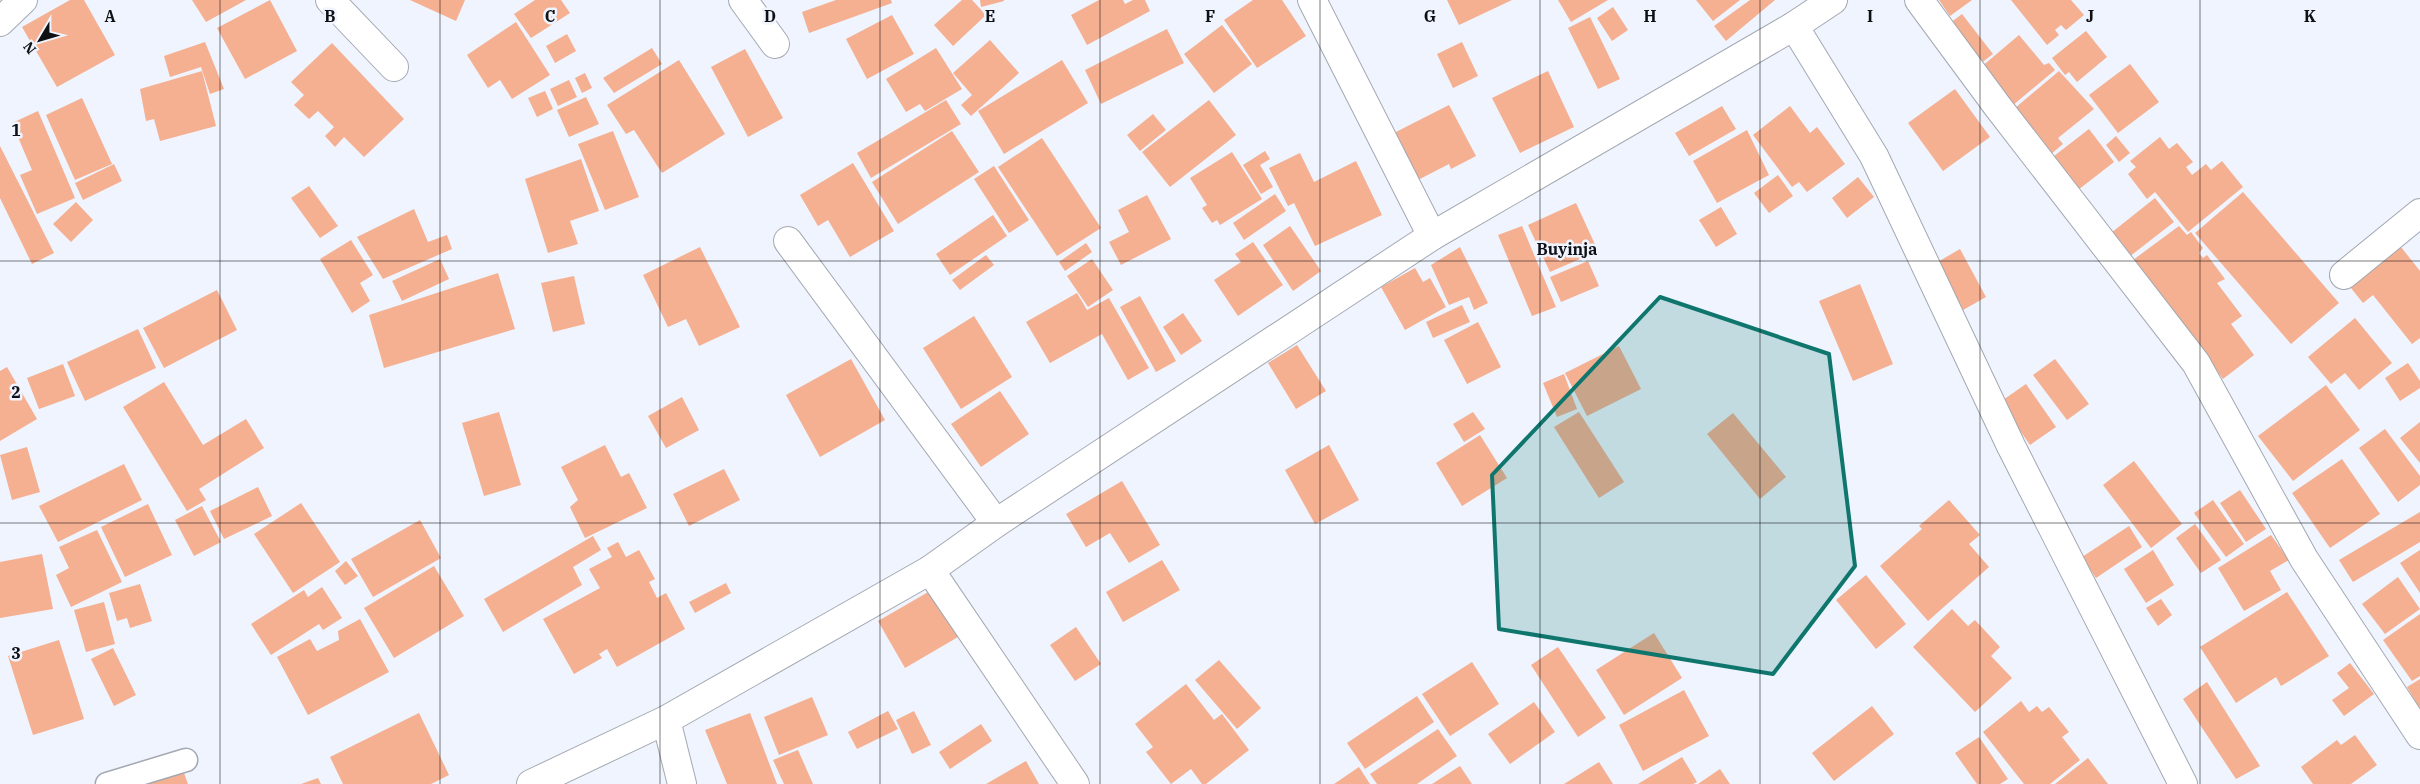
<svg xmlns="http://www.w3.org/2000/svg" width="2420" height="784" font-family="'IBM Plex Serif',serif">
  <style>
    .building { fill: #f5af91 }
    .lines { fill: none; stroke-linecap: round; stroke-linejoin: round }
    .service-casing { stroke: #a3a8b1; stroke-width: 25 }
    .minor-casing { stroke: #a3a8b1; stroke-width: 30 }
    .service { stroke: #fff; stroke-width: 22 }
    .minor { stroke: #fff; stroke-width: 28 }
    .marked { fill: #0f766e; fill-opacity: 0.2; stroke: #0f766e; stroke-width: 4; stroke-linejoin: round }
    .grid { fill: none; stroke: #0f1014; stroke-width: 1; stroke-opacity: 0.55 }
    .labels { text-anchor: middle; stroke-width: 5; stroke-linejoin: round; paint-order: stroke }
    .quarter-label { font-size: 16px; font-weight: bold; fill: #0f1014; stroke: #eff4fe }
    .grid-label { font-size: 16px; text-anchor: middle; font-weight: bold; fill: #0f1014; stroke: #eff4fe; stroke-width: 5; stroke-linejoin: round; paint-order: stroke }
  </style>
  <rect width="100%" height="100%" fill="#eff4fe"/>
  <g class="building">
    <path d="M70 0H84L115 55 57 87 22 27Z"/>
    <path d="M192 0H246L206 22Z"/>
    <path d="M270 0 297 51 245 79 217 28Z"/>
    <path d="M410 0H465L456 21Z"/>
    <path d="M535 0H561L570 13 531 38 514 14Z"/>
    <path d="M836 0H891L892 3 809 33 802 12Z"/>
    <path d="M962 0H972L986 15 953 46 934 25Z"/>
    <path d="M980 0H1004V1L981 7Z"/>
    <path d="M1099 0H1123L1125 4 1133 0H1145L1150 11 1087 45 1071 15Z"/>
    <path d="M1253 0H1282L1306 36 1257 68 1224 20Z"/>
    <path d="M1447 0H1512L1459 25Z"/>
    <path d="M1558 0H1608L1571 22Z"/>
    <path d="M1696 0H1740L1713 21Z"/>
    <path d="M1750 0H1775L1726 41 1714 26Z"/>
    <path d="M1939 0H1972L1950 16Z"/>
    <path d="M2011 0H2071L2084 15 2066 30 2061 25 2055 30 2059 35 2047 45Z"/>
    <path d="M1613 7 1628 30 1612 41 1597 18Z"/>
    <path d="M1962 14 1993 54 1976 67 1945 27Z"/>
    <path d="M892 15 914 54 867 79 846 39Z"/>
    <path d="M1590 17 1620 79 1598 89 1568 28Z"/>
    <path d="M516 22 550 75 512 99 500 80 488 88 467 55Z"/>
    <path d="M1222 25 1252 64 1214 93 1184 54Z"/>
    <path d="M1167 29 1184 63 1101 104 1085 70Z"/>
    <path d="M2086 31 2107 57 2077 82 2069 72 2065 75 2052 58Z"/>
    <path d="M567 34 576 51 555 63 546 46Z"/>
    <path d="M2019 35 2044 65 2049 63 2055 70 2012 106 1980 68Z"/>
    <path d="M990 40 1019 73 971 116 961 105 972 95 953 73Z"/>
    <path d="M205 42 224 89 210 94 201 67 170 77 164 56Z"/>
    <path d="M1462 42 1478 76 1453 88 1437 54Z"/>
    <path d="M332 43 404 119 364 157 344 137 335 147 325 136 334 127 318 111 309 119 294 105 304 95 291 82Z"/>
    <path d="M652 48 662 64 614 93 603 78Z"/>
    <path d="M936 48 962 89 925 111 920 104 906 112 886 79Z"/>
    <path d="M745 49 783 118 748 137 711 67Z"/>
    <path d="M679 60 725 134 662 173 634 130 626 134 607 105Z"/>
    <path d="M1062 60 1088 103 1004 154 978 111Z"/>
    <path d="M2130 64 2159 102 2118 133 2089 95Z"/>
    <path d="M202 71 216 126 160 141 154 119 146 121 140 89Z"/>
    <path d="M1548 71 1574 127 1520 153 1492 98Z"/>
    <path d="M2059 71 2094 109 2058 138 2063 144 2051 154 2015 108Z"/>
    <path d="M585 73 592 88 582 93 575 78Z"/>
    <path d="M569 80 577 97 558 106 550 89Z"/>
    <path d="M1955 89 1990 137 1943 171 1908 123Z"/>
    <path d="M545 91 553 109 537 117 528 98Z"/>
    <path d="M586 97 599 124 569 137 557 110Z"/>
    <path d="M82 98 112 164 75 180 46 115Z"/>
    <path d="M946 100 961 124 871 178 857 153Z"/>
    <path d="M1209 100 1236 135 1170 187 1142 152Z"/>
    <path d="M1449 105 1476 156 1451 169 1449 164 1414 182 1390 135Z"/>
    <path d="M1722 106 1736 129 1689 156 1675 133Z"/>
    <path d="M1790 106 1810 133 1817 127 1845 164 1807 192 1799 182 1792 187 1753 135Z"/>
    <path d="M38 111 75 198 37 214 20 175 32 170 12 123Z"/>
    <path d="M1153 114 1166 130 1140 151 1127 135Z"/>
    <path d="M2089 129 2114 162 2078 190 2045 163Z"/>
    <path d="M1747 130 1769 175 1717 203 1693 161Z"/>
    <path d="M613 131 639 197 605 210 578 144Z"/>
    <path d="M952 131 979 172 898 224 872 182Z"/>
    <path d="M2116 136 2130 153 2119 162 2106 145Z"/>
    <path d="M2160 137 2169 149 2177 143 2193 162 2186 167 2192 175 2206 164 2211 170 2222 161 2243 187 2188 232 2155 192 2147 199 2128 174 2136 167 2130 161Z"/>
    <path d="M1042 138 1101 228 1057 256 998 167Z"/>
    <path d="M0 146 54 253 32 264 0 198Z"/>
    <path d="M1265 151 1270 159 1260 165 1273 187 1261 194 1243 165Z"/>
    <path d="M1232 152 1262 199 1220 225 1217 220 1212 223 1202 208 1207 205 1190 178Z"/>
    <path d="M1300 153 1314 182 1356 161 1382 215 1315 246 1294 203 1288 206 1269 168Z"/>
    <path d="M581 159 599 211 570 221 578 244 548 253 525 179Z"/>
    <path d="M853 163 894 231 850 257 828 220 818 226 800 195Z"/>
    <path d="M114 164 122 181 83 200 75 183Z"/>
    <path d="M994 166 1029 220 1009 233 974 179Z"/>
    <path d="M1778 175 1793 196 1769 213 1754 193Z"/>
    <path d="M1858 177 1874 197 1847 218 1832 198Z"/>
    <path d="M309 186 338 226 320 238 291 198Z"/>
    <path d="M2243 192 2339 303 2291 344 2195 233Z"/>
    <path d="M1275 194 1286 211 1244 240 1233 223Z"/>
    <path d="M1147 195 1171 239 1121 265 1109 242 1129 232 1118 210Z"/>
    <path d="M2155 198 2174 222 2129 257 2111 233Z"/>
    <path d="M76 202 93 220 71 242 53 224Z"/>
    <path d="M1576 203 1598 251 1550 272 1528 225Z"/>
    <path d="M1721 207 1737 234 1716 247 1699 220Z"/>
    <path d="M414 209 428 242 447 235 452 249 383 279 357 237Z"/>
    <path d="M993 215 1007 236 950 275 936 254Z"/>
    <path d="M1290 226 1321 271 1293 291 1263 245Z"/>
    <path d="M1522 226 1556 307 1532 316 1498 235Z"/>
    <path d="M2179 226 2187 235 2191 232 2203 248 2199 253 2203 258 2207 255 2225 279 2217 283 2242 316 2231 324 2254 355 2223 379 2133 260Z"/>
    <path d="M351 240 373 275 360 283 370 301 352 313 320 259Z"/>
    <path d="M1253 242 1283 285 1238 316 1214 280 1241 262 1235 254Z"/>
    <path d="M2397 242 2420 271V338L2412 344 2373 295 2363 303 2347 283Z"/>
    <path d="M1086 243 1092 252 1065 271 1059 262Z"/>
    <path d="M700 247 740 327 699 346 686 319 668 327 643 275Z"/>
    <path d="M1460 247 1488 303 1474 310 1469 297 1449 305 1431 265Z"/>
    <path d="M1960 249 1986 297 1963 310 1936 263Z"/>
    <path d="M986 255 994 265 960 290 952 280Z"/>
    <path d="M440 259 449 279 402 301 392 281Z"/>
    <path d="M1092 259 1113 290 1088 307 1067 276Z"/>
    <path d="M1588 261 1599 286 1561 302 1550 277Z"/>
    <path d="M1415 268 1423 282 1430 278 1446 307 1405 330 1381 287Z"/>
    <path d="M498 273 515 329 384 368 369 315Z"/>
    <path d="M574 276 585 324 553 332 541 283Z"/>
    <path d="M1860 284 1893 364 1853 381 1819 301Z"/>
    <path d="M217 290 237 330 164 368 143 328Z"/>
    <path d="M1077 293 1087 310 1109 298 1149 368 1128 380 1102 334 1050 363 1026 322Z"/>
    <path d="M1140 296 1176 361 1156 372 1120 307Z"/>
    <path d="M1462 305 1470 322 1433 338 1426 322Z"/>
    <path d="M1183 313 1202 341 1181 355 1163 327Z"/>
    <path d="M974 316 1012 377 961 409 923 348Z"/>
    <path d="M2355 318 2392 363 2359 390 2345 373 2331 384 2308 357Z"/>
    <path d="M1478 322 1501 367 1467 384 1444 340Z"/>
    <path d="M138 329 156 368 85 401 67 362Z"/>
    <path d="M1297 345 1326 391 1296 409 1268 363Z"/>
    <path d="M1619 346 1641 389 1587 416 1565 373Z"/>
    <path d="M851 359 885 420 820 457 786 395Z"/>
    <path d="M2055 359 2089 404 2067 420 2033 375Z"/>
    <path d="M2408 363 2420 381V388L2400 401 2385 378Z"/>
    <path d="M63 364 75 396 39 409 27 378Z"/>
    <path d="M7 367 37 419 0 441V371Z"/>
    <path d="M1564 374 1577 409 1557 417 1543 383Z"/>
    <path d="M164 382 203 445 246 419 264 448 199 489 206 500 187 511 123 407Z"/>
    <path d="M2026 384 2056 427 2030 445 2000 402Z"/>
    <path d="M2326 385 2360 430 2293 481 2258 436Z"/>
    <path d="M1000 391 1029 434 981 467 951 424Z"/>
    <path d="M682 397 699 430 666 448 648 416Z"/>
    <path d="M499 412 521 485 484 496 462 423Z"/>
    <path d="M1473 412 1485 429 1464 442 1453 424Z"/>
    <path d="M1579 412 1624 482 1599 498 1554 427Z"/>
    <path d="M1733 413 1786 477 1760 499 1707 434Z"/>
    <path d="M2420 422V463L2400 438Z"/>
    <path d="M2385 429 2420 476V485L2398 502 2359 448Z"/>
    <path d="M1480 435 1507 478 1462 506 1436 463Z"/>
    <path d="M605 445 621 477 629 473 647 508 585 538 570 507 578 500 561 467Z"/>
    <path d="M1329 445 1359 500 1315 524 1285 470Z"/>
    <path d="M27 447 40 492 12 500 0 455Z"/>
    <path d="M2342 459 2380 514 2330 548 2292 493Z"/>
    <path d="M2134 461 2182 524 2151 548 2103 485Z"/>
    <path d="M124 464 142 500 58 542 39 506Z"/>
    <path d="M724 469 740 500 689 526 673 494Z"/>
    <path d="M1122 481 1160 545 1129 563 1110 533 1086 547 1066 514Z"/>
    <path d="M258 487 272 516 224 539 210 511Z"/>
    <path d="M2240 490 2266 529 2246 542 2220 503Z"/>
    <path d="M1949 500 1980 535 1969 544 1989 567 1928 621 1880 566 1922 529 1919 526Z"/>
    <path d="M2213 500 2244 544 2226 557 2194 513Z"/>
    <path d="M301 503 340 562 293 593 254 534Z"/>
    <path d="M148 504 172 555 125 577 101 527Z"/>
    <path d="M202 506 221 542 194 556 175 520Z"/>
    <path d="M2420 512V542L2353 582 2339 560Z"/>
    <path d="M420 520 441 558 373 597 351 559Z"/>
    <path d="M2195 524 2221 560 2201 573 2176 538Z"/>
    <path d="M2129 526 2142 547 2096 578 2082 557Z"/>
    <path d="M97 530 122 582 71 607 56 575 69 568 59 547Z"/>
    <path d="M2271 535 2289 560 2270 571 2281 590 2244 611 2218 568Z"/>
    <path d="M593 536 601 550 573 567 582 585 503 632 484 599Z"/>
    <path d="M618 542 626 557 639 550 655 579 649 582 657 598 666 593 685 629 617 667 607 649 599 654 602 658 574 674 543 619 600 588 589 569 612 557 607 548Z"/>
    <path d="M2153 550 2174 585 2146 603 2124 569Z"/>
    <path d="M2420 550V593L2400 563Z"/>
    <path d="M42 554 53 609 0 618V562Z"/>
    <path d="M1162 560 1180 590 1123 622 1106 592Z"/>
    <path d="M346 561 358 576 345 585 335 571Z"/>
    <path d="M434 566 464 616 394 658 364 608Z"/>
    <path d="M1866 575 1906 624 1876 649 1836 600Z"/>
    <path d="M2398 577 2420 609 2385 634 2362 604Z"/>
    <path d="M726 583 731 593 695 613 689 602Z"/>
    <path d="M140 584 152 621 130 628 127 618 117 621 109 593Z"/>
    <path d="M322 587 342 618 323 630 319 624 271 655 251 624 304 590 308 597Z"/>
    <path d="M930 591 958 637 905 668 878 621Z"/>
    <path d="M2287 592 2329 656 2281 686 2276 677 2236 703 2200 647Z"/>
    <path d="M2161 599 2172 615 2158 626 2146 608Z"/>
    <path d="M104 602 115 644 86 652 74 610Z"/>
    <path d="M1952 609 1968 626 1975 620 2000 647 1991 656 2012 678 1975 712 1913 647Z"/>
    <path d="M2420 614V676L2412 681 2383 640Z"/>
    <path d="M360 619 389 672 308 715 277 657 310 639 317 651 339 640 338 631Z"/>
    <path d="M1076 627 1101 664 1075 681 1050 645Z"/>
    <path d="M1654 633 1682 678 1624 715 1596 670Z"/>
    <path d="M59 640 84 719 33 735 8 656Z"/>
    <path d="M1558 647 1606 718 1578 737 1531 665Z"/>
    <path d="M113 648 136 695 114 706 91 659Z"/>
    <path d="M1219 660 1261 708 1237 729 1195 680Z"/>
    <path d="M1472 662 1499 704 1450 736 1422 694Z"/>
    <path d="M2350 663 2374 694 2344 716 2332 700 2349 688 2337 673Z"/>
    <path d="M2420 679V709L2407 687Z"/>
    <path d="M2207 682 2260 766 2236 779 2183 699Z"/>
    <path d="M1186 684 1214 720 1222 714 1249 750 1206 784H1202L1191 769 1171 784 1146 752 1153 747 1135 724Z"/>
    <path d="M1684 690 1709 736 1643 771 1619 725Z"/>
    <path d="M1417 696 1434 722 1365 769 1347 743Z"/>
    <path d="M812 697 828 735 779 755 764 717Z"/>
    <path d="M2021 701 2029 712 2037 706 2042 712 2049 707 2069 732 2062 737 2080 760 2050 784H2024L1983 732Z"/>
    <path d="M1534 702 1555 732 1510 764 1488 734Z"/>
    <path d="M1872 706 1894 734 1834 781 1812 753Z"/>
    <path d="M888 711 898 729 857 749 848 732Z"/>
    <path d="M914 711 931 745 912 754 896 720Z"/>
    <path d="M419 713 449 775 431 784H343L330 757Z"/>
    <path d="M750 713 777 784H727L705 730Z"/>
    <path d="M981 724 992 741 950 769 939 752Z"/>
    <path d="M1438 729 1457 756 1417 784H1377L1370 774Z"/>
    <path d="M2355 735 2377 765 2351 784H2313L2301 767 2337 740 2341 745Z"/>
    <path d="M1979 737 2008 779 2000 784H1977L1955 753Z"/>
    <path d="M798 750 813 784H784L773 760Z"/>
    <path d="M1682 757 1697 782 1693 784H1638Z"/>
    <path d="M2088 758 2108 784H2055Z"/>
    <path d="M179 759 188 784H123Z"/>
    <path d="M1026 761 1039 784H986Z"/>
    <path d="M1599 762 1613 784H1564Z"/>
    <path d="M1460 766 1472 784H1432Z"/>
    <path d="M1359 767 1370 784H1334Z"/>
    <path d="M1720 769 1730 784H1698Z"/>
    <path d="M318 778 321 784H301Z"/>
  </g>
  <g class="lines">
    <defs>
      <path id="service" d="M107 784 186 760"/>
      <g id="minor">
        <path d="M330 0 394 67"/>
        <path d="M743 0 775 44"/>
        <path d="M1312 0 1432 236"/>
        <path d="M1919 0 1998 107 2196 363 2304 559 2420 735"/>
        <path d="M0 22 23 0"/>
        <path d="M1794 26 1874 156 2011 446 2183 784"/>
        <path d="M788 241 996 523"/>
        <path d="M2344 275 2420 213"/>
        <path d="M930 570 1075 784"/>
        <path d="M666 720 682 784"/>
        <path d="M531 784 666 720 930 570 996 523 1432 236 1794 26 1833 0"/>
      </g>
    </defs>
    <use href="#service" class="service-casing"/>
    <use href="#minor" class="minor-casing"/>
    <use href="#service" class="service"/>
    <use href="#minor" class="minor"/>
  </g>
  <path class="marked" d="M1660 297 1829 354 1855 566 1773 674 1499 629 1492 475Z"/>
  <path class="grid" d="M220 0V784M440 0V784M660 0V784M880 0V784M1100 0V784M1320 0V784M1540 0V784M1760 0V784M1980 0V784M2200 0V784M0 261H2420M0 523H2420"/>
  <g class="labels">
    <g class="quarter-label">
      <text x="1567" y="255">Buyinja</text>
    </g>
  </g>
  <g class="grid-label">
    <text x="110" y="22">A</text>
    <text x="330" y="22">B</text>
    <text x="550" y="22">C</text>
    <text x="770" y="22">D</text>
    <text x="990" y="22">E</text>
    <text x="1210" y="22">F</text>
    <text x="1430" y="22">G</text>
    <text x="1650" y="22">H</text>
    <text x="1870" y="22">I</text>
    <text x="2090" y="22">J</text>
    <text x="2310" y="22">K</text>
    <text x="16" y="136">1</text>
    <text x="16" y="398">2</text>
    <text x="16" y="659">3</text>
  </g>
  <g transform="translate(40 40) rotate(232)" stroke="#eff4fe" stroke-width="4" paint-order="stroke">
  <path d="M0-4L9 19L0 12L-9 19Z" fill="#0f1014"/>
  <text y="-8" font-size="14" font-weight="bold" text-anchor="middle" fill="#0f1014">N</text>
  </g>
</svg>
